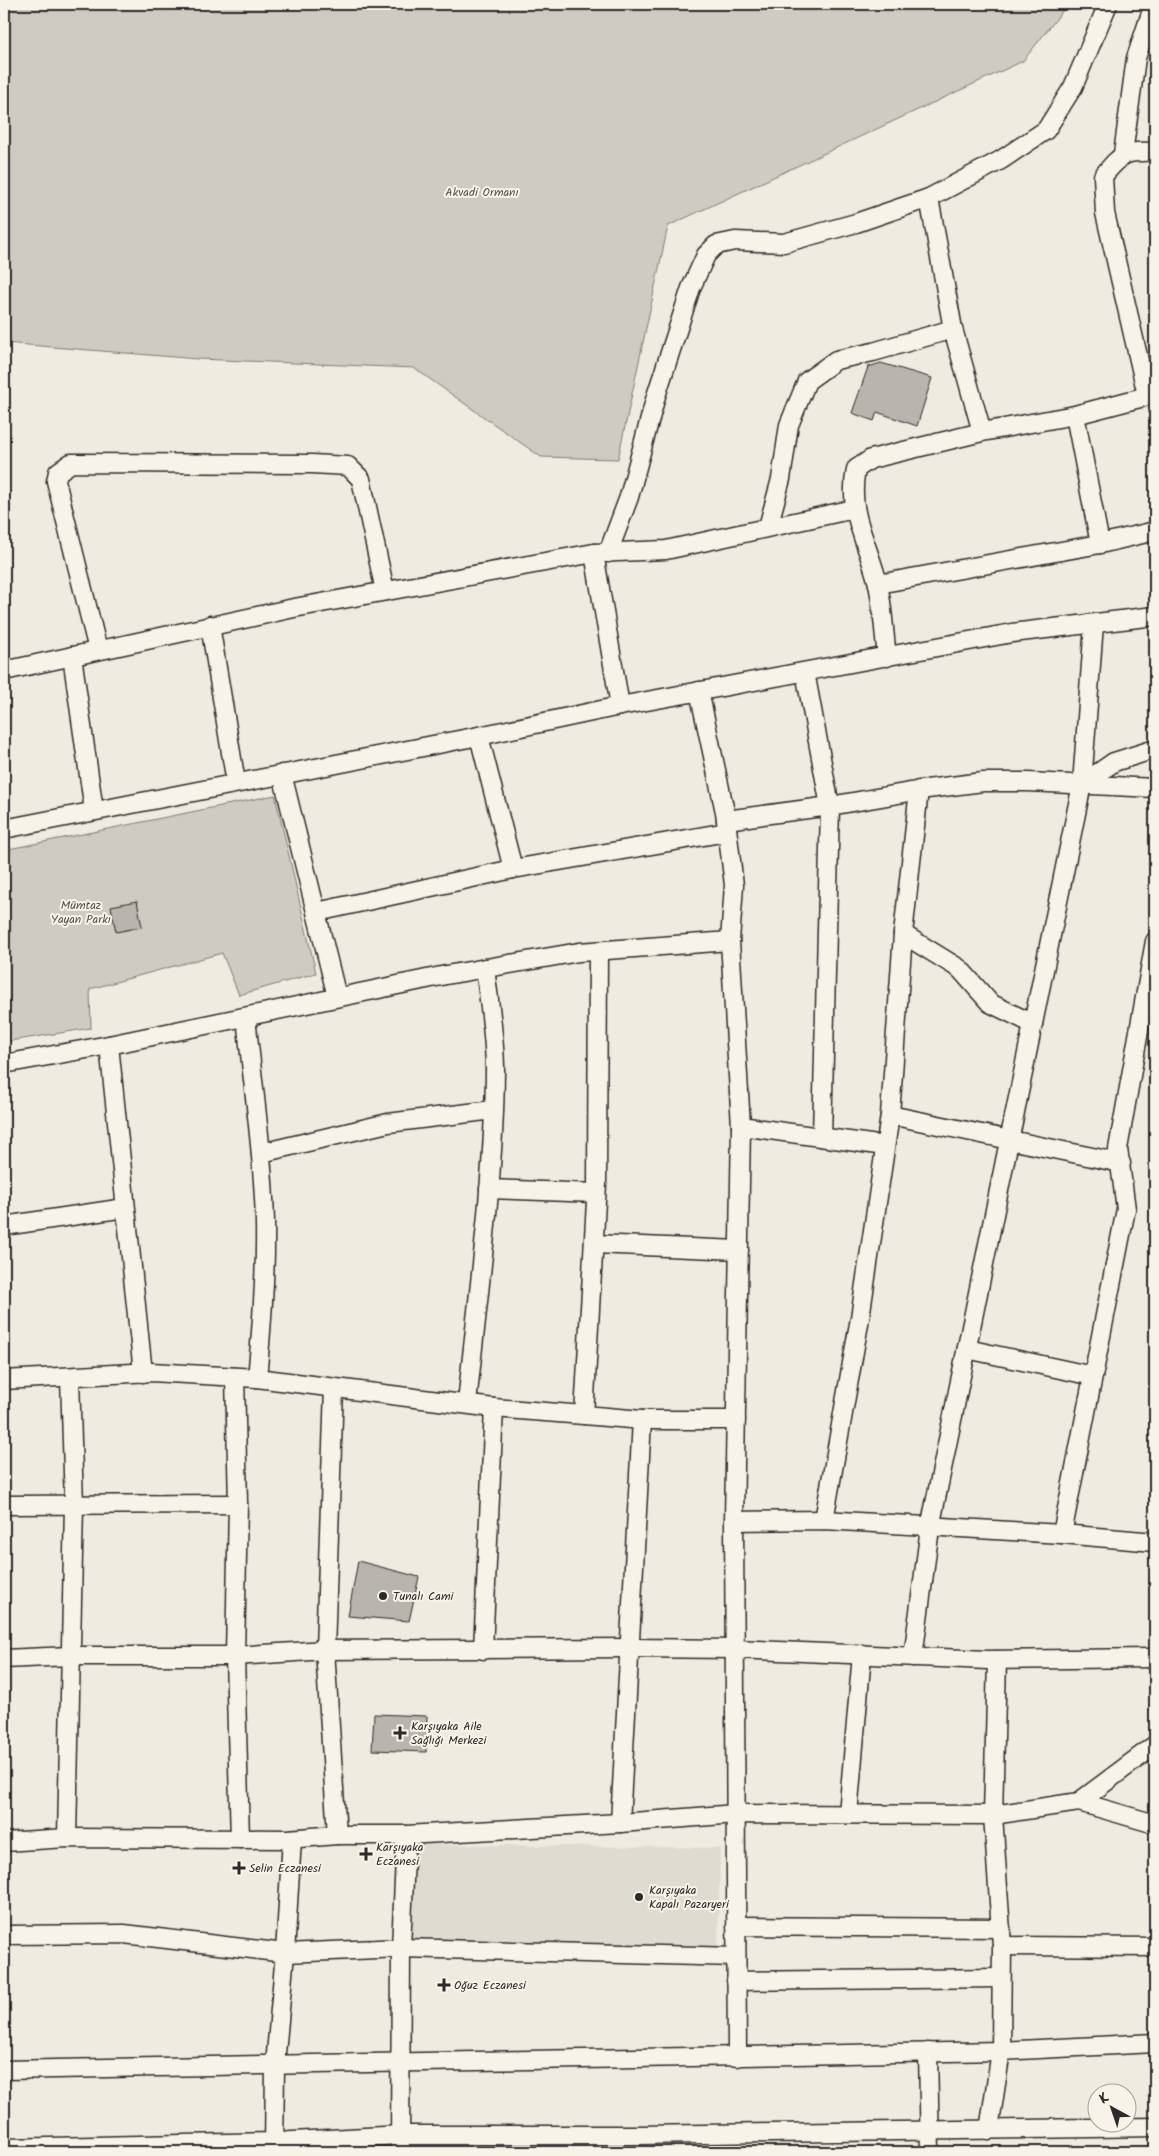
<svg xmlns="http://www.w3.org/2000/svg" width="1159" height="2156" font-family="Kalam,sans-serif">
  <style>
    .built { fill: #dedbd1 }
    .green { fill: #cfcbc2; stroke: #7d7b76 }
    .building { fill: #b8b5ae; stroke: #2b2b2b }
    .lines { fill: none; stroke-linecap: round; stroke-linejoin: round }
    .street-casing { stroke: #2b2b2b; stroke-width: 21 }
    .street { stroke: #f7f3e8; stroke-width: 18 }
    .poi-dot { fill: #2b2b2b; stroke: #f7f3e8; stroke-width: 2 }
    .labels { text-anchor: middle; stroke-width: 4; stroke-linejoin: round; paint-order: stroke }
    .park-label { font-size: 12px; fill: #545351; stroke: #f7f3e8 }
    .poi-label { font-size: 12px; fill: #2b2b2b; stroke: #f7f3e8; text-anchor: start }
  </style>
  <rect width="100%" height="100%" fill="#efebe0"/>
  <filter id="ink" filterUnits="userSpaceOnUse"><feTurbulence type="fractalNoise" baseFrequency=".02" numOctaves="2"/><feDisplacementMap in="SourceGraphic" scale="10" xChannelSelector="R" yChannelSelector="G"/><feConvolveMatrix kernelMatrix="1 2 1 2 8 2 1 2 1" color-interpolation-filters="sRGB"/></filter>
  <g filter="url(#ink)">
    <path class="built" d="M412 1844 720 1848 718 1949 410 1944Z"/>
    <g class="green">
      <path d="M4 4H1068L1023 61 668 226 618 459 541 457 414 368 198 359 4 343Z"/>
      <path d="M275 795 316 973 239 995 222 953 90 989 91 1028 4 1042V850Z"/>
    </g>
    <g class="building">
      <path d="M881 363 932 378 917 426 877 412 874 421 852 413 868 367Z"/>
      <path d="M137 901 142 927 116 932 111 906Z"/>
      <path d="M358 1561 419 1577 409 1621 348 1616Z"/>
      <path d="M374 1714 427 1716 426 1752 372 1750Z"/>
    </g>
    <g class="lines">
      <defs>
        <g id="street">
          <path d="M1123 154 1136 58 1154 4"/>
          <path d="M929 198 953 329 982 432"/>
          <path d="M1147 395 1105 213 1103 176C1123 152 1125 151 1155 152"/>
          <path d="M1075 415 1100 544"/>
          <path d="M768 527 781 479 789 425 807 381 836 360 873 352 953 329"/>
          <path d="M594 553 620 706"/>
          <path d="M608 553 629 497 656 396 691 288 706 255 716 245 735 241 784 243 856 223 929 198 1001 160 1046 130 1073 87 1108 4"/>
          <path d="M878 584 1100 544 1155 531"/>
          <path d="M210 625 236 783"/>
          <path d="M98 650 56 481 58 472 71 463 312 464 348 466 361 479 385 591"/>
          <path d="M72 656 94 811"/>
          <path d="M887 657C884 633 883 608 878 584 868 542 847 514 856 469L871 459 982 432 1075 415 1155 394"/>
          <path d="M4 671 294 608 594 553 666 550 854 509"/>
          <path d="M805 672 830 806 822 1137"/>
          <path d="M699 691 725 812 734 885 730 941 741 1126 734 1521 737 2057"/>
          <path d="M479 736 513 869"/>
          <path d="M282 774 337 997"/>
          <path d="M1082 784 1114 762 1155 749"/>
          <path d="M726 820 830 806 927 789 983 782H1028L1155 788"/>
          <path d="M4 829 479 736 620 706 1012 633 1155 616"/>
          <path d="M317 912 513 869 727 832"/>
          <path d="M903 934 960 969 990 1003 1033 1024"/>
          <path d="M246 1017C253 1085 263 1153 265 1222 266 1274 262 1326 257 1378"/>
          <path d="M109 1045 143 1373"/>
          <path d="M4 1064 109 1045 446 975 579 952 730 941"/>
          <path d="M890 1115 1121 1163"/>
          <path d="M741 1126 885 1146"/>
          <path d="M261 1153 388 1123 493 1110"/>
          <path d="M489 1189 596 1193"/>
          <path d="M4 1226 125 1208"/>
          <path d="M594 1244 739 1250"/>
          <path d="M967 1349 1093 1376"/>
          <path d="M235 1377 238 1504 235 1656 240 1839"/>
          <path d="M4 1380 151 1372 257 1378 494 1408 584 1415 642 1420H736"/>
          <path d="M334 1388 325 1650 337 1835"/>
          <path d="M467 1404C478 1294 494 1182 495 1071 495 1037 489 1002 485 968"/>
          <path d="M584 1415 597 1184 598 951"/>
          <path d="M4 1505 238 1504"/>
          <path d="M824 1520 860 1318 890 1115 903 934 919 790"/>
          <path d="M734 1521 824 1520 1062 1534 1155 1542"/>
          <path d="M1062 1534 1126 1209 1118 1149 1155 941"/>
          <path d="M483 1650 494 1408"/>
          <path d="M913 1657 930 1528 1082 784 1094 624"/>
          <path d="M4 1659 70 1656H235L325 1650 628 1648 735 1649 988 1660 1150 1658"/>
          <path d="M1079 1802 1155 1824"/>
          <path d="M848 1814 862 1654"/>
          <path d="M620 1823 642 1420"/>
          <path d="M67 1838 74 1505 70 1378"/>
          <path d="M4 1842 67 1838 287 1839 337 1835H406L620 1823 736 1814 993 1815 1079 1802 1155 1745"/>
          <path d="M736 1926 1001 1928"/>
          <path d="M4 1935 124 1934 285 1953 401 1948 736 1957"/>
          <path d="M1002 1946 1155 1947"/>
          <path d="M736 1981 1001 1978"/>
          <path d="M928 2052 930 2152"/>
          <path d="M4 2070 1001 2051 1155 2043"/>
          <path d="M989 2130 1001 2051 1002 1946 993 1815 997 1660"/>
          <path d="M4 2148 275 2142 401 2135H640L1155 2127"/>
          <path d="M274 2152 275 2065 285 1953 292 1839"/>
          <path d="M400 2152 401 1948 406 1835"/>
        </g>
      </defs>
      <use href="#street" class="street-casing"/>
      <use href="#street" class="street"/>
    </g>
  </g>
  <g class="poi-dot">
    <circle cx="383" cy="1596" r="5"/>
    <path d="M397.5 1725.5h5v5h5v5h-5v5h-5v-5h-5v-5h5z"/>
    <path d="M363.5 1846.5h5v5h5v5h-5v5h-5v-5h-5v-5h5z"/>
    <path d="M236.5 1860.5h5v5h5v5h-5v5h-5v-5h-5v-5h5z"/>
    <circle cx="639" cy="1897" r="5"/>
    <path d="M441.5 1977.5h5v5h5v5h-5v5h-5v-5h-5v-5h5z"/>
  </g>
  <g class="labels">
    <g class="park-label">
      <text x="482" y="196">Akvadi Ormanı</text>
      <text x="81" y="909">Mümtaz<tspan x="81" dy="14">Yayan Parkı</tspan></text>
    </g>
    <g class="poi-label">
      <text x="393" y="1600">Tunalı Cami</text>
      <text x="411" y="1730">Karşıyaka Aile<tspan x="411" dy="14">Sağlığı Merkezi</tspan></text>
      <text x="376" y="1851">Karşıyaka<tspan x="376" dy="14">Eczanesi</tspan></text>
      <text x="249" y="1872">Selin Eczanesi</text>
      <text x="649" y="1894">Karşıyaka<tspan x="649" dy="14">Kapalı Pazaryeri</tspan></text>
      <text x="454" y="1989">Oğuz Eczanesi</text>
    </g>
  </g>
  <rect width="1159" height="2156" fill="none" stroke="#f7f3e8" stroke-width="20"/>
  <rect x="10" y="10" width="1139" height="2136" fill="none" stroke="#2b2b2b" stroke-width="2" filter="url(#ink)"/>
  <g transform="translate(1112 2108) rotate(320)"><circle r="24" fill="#f7f3e8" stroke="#a5a39c"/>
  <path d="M0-4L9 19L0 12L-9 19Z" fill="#2b2b2b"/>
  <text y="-8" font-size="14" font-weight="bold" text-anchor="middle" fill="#2b2b2b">K</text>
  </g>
</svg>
